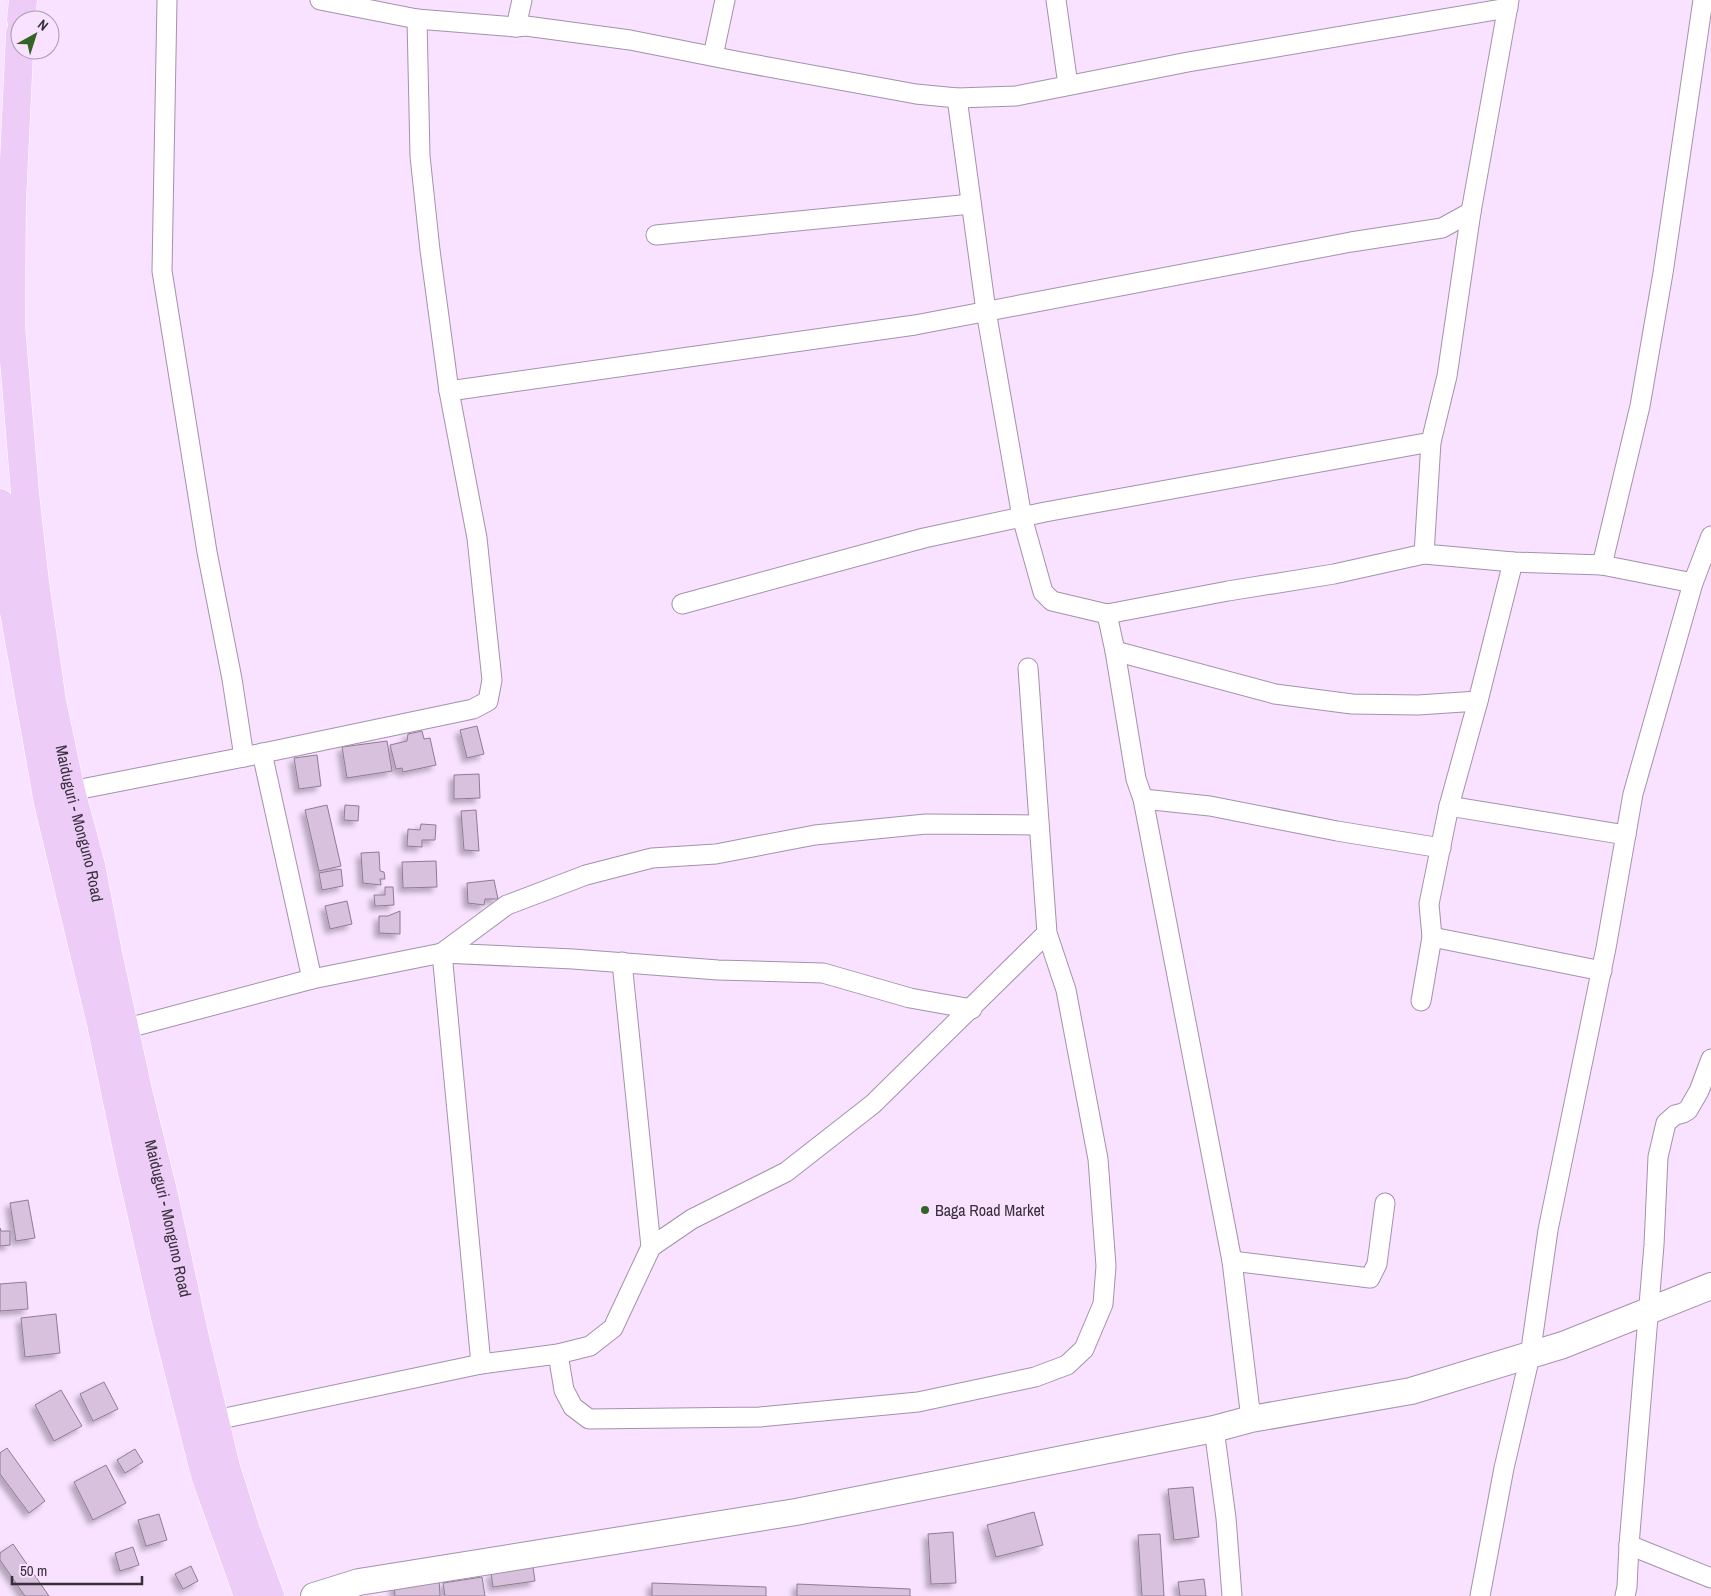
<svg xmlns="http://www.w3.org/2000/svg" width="1711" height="1596" font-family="'Archivo Narrow',sans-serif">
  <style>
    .building { fill: #d7c1dd; stroke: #8f7b95; filter: url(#shadow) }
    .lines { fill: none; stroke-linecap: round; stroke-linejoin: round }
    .street-casing { stroke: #a591ab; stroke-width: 21 }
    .secondary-casing { stroke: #a591ab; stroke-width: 28 }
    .primary-casing { stroke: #fff; stroke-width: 29 }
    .street { stroke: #fff; stroke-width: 19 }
    .secondary { stroke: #fff; stroke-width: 26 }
    .primary { stroke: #edcdf7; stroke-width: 28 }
    .poi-dot { fill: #346323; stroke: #f8e2ff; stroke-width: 2 }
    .labels { text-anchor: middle; stroke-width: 5; stroke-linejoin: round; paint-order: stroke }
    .street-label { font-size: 16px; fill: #372f3a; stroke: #f8e2ff }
    .poi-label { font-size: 16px; fill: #372f3a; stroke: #f8e2ff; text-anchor: start }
  </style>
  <defs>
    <filter id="shadow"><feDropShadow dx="-4.5" dy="4.5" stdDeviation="2.5" flood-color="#0004"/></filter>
  </defs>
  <rect width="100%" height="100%" fill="#f8e2ff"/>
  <g class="building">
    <path d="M477 726 484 754 467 758 460 730Z"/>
    <path d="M422 731 424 739 430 738 436 765 403 772 402 768 396 769 390 745 407 741 408 734Z"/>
    <path d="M387 741 392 771 347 778 342 747Z"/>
    <path d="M317 755 321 786 299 789 294 758Z"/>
    <path d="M479 774 480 798 454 799V775Z"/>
    <path d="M327 805 341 866 319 871 305 810Z"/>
    <path d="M345 805 359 806 358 821 344 820Z"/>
    <path d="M476 810 479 851 464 850 461 811Z"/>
    <path d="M421 824 436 825 435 840H422V847L407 846 408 829 420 830Z"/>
    <path d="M379 852 380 871 384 872 385 879H380L381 885 363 883 361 853Z"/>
    <path d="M436 861 437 887 403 888 402 862Z"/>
    <path d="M341 869 343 886 322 890 319 873Z"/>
    <path d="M494 880 498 899H485L484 905 468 903 467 883Z"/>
    <path d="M385 887H393L394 905 375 906 374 895H385Z"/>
    <path d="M347 901 352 924 330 929 325 906Z"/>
    <path d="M400 911V934L379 933V916H388Z"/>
    <path d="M28 1200 35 1238 16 1241 10 1203Z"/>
    <path d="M0 1228 1 1231H10V1245L0 1246Z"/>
    <path d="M26 1282 28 1309 0 1311V1284Z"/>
    <path d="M56 1314 60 1353 25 1357 21 1318Z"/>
    <path d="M104 1382 118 1409 93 1421 80 1394Z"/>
    <path d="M61 1390 82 1426 54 1441 35 1405Z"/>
    <path d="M7 1448 45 1501 29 1513 0 1474V1453Z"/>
    <path d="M135 1449 143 1462 125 1473 117 1460Z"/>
    <path d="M106 1465 126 1503 93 1520 74 1482Z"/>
    <path d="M1193 1487 1199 1537 1174 1540 1168 1489Z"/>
    <path d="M1034 1512 1043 1545 996 1557 987 1525Z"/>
    <path d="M159 1514 167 1540 146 1546 138 1520Z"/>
    <path d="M953 1532 956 1583 931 1584 928 1534Z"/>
    <path d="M1160 1534 1164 1596H1142L1138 1535Z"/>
    <path d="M13 1544 49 1596H25L0 1560V1553Z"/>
    <path d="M133 1547 139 1565 120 1571 115 1553Z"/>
    <path d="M191 1566 198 1581 183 1589 175 1574Z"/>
    <path d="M533 1567 535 1581 493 1587 491 1573Z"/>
    <path d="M482 1577 485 1596H445L443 1583Z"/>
    <path d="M439 1579 440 1596H395L394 1583Z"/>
    <path d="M1204 1579 1206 1596H1180L1178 1582Z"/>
    <path d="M652 1583 766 1587V1596H652Z"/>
    <path d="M797 1584 910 1589V1596H797Z"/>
  </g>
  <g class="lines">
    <defs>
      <g id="street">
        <path d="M167 0 162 271 207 552 232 679 244 757"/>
        <path d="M320 0 417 19 516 27 526 26 630 40 741 62 916 94 957 98 1016 96 1188 62 1508 8"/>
        <path d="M1056 0 1068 85"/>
        <path d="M516 27 522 0"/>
        <path d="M713 56 725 0"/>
        <path d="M957 98 986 311 1022 517 1043 592 1052 601 1107 614 1228 591 1334 574 1424 554 1513 562 1602 565 1693 583"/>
        <path d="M656 235 971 204"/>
        <path d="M449 391 915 325 1351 242 1442 228 1471 212"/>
        <path d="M1424 554 1431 442 1447 376 1471 212 1509 0"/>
        <path d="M1602 565 1640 406 1663 273 1703 0"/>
        <path d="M682 604 924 538 1045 512 1431 442"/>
        <path d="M1107 614 1115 651 1136 779 1143 799 1232 1261 1251 1419"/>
        <path d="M1115 651 1275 694 1352 704 1418 705 1478 701"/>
        <path d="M262 753 312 979"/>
        <path d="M71 791 244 757 473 709 488 701 492 680 477 538 449 391 430 250 420 156 417 19"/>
        <path d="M1143 799 1210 806 1337 831 1441 848"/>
        <path d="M1449 806 1626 835"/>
        <path d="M1432 937 1602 971"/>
        <path d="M442 953 507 905 586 875 652 858 716 854 815 835 926 824 1039 825"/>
        <path d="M442 953 481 1364"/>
        <path d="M1421 1001 1432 937 1429 904 1449 806 1478 701 1513 562"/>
        <path d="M124 1029 312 979 442 953 573 959 718 970 823 973 910 998 972 1009"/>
        <path d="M651 1247 692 1219 786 1172 873 1104 1047 933"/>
        <path d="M1232 1261 1370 1278 1377 1264 1385 1203"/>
        <path d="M558 1354 564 1390 573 1407 589 1419 760 1417 918 1402 1035 1377 1067 1365 1084 1349 1103 1304 1106 1266 1098 1159 1066 990 1047 933 1028 668"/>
        <path d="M216 1420 481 1364 558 1354 590 1346 613 1328 651 1247 622 962"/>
        <path d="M1214 1429 1226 1518 1232 1596"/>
        <path d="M1629 1545 1711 1578"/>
        <path d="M1480 1596 1504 1468 1530 1356 1548 1230 1606 948 1633 794 1693 583 1711 536"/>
        <path d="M1625 1596 1627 1587 1629 1545 1654 1245 1658 1157 1666 1123 1675 1115 1683 1113 1688 1110 1699 1091 1711 1059"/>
      </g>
      <path id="secondary" d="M314 1596 359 1582 796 1512 1214 1429 1251 1419 1411 1391 1563 1345 1711 1286"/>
      <g id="primary">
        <path d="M21 20 23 0"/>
        <path id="s1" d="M20 33 12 202 11 325 25 493 35 582 52 701 71 791 91 865 108 953 138 1090 164 1195 194 1333 226 1467 246 1530 270 1596"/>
        <path d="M0 503 12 601 48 803 101 1024 130 1164 167 1326 205 1475 248 1596"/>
      </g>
    </defs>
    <use href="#street" class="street-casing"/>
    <use href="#secondary" class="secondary-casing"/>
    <use href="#primary" class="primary-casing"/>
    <use href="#street" class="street"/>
    <use href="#secondary" class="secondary"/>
    <use href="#primary" class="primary"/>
  </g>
  <circle class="poi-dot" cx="925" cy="1210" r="5"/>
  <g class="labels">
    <g class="street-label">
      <text dy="6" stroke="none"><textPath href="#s1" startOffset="796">Maiduguri - Monguno Road</textPath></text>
      <text dy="6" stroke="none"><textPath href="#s1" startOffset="1201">Maiduguri - Monguno Road</textPath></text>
    </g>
    <g class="poi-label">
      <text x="935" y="1216">Baga Road Market</text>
    </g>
  </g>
  <g transform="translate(35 35) rotate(39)"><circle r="24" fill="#f8e2ff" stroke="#ab9ab0"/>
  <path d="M0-4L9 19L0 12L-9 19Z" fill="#346323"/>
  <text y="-8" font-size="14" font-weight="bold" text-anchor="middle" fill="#372f3a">N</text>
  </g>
  <path d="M12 1576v8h130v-8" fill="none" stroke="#372f3a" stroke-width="2.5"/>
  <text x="20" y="1576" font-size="15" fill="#372f3a" stroke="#f8e2ff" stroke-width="4" paint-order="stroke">50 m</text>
</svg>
